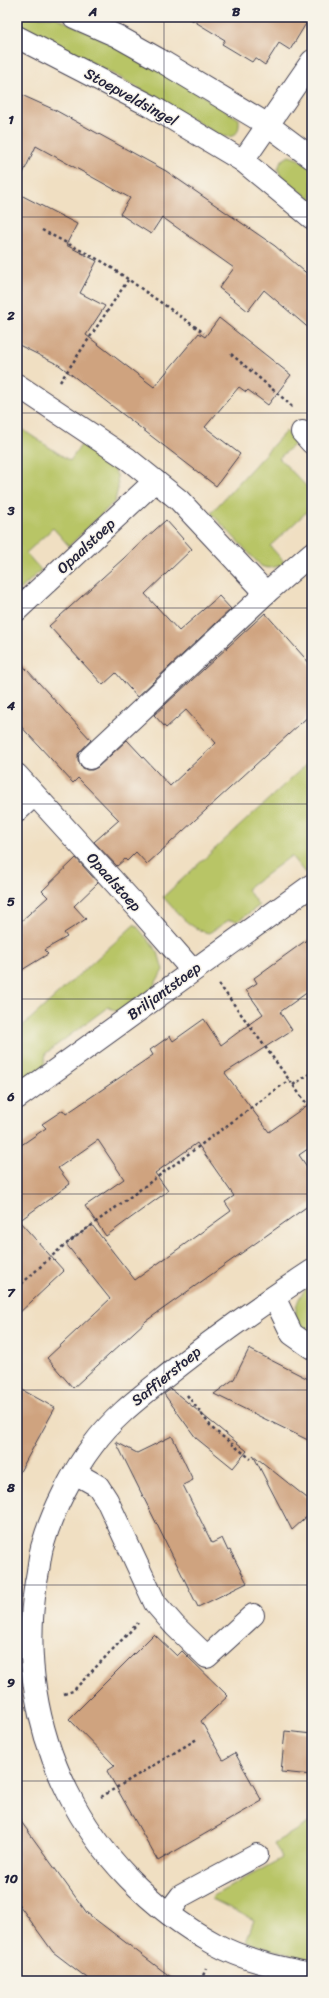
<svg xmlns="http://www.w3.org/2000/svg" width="329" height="1998" font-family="Sriracha,sans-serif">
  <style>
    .green { fill: #b8c566; stroke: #6d7450 }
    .building { fill: #cfa37f }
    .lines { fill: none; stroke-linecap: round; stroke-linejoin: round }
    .minor-casing { stroke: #413e4f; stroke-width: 24 }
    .path { stroke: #413e4f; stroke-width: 2.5; stroke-dasharray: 3 3; stroke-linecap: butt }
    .minor { stroke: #fff; stroke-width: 22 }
    .grid { fill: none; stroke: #22223b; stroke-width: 1; stroke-opacity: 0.55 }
    .labels { text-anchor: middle; stroke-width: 3; stroke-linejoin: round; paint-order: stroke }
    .street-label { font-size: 15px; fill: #22223b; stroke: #f7f3e8 }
    .neatline { fill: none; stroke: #22223b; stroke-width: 1.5 }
    .grid-label { font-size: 13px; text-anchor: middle; font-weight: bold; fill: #22223b }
  </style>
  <rect width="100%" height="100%" fill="#f7f3e8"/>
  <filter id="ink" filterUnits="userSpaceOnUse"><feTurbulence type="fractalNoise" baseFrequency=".025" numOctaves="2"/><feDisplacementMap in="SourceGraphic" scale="8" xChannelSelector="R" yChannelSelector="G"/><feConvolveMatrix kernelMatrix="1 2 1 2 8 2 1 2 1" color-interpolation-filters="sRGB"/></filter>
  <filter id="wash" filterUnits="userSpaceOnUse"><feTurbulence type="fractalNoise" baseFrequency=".012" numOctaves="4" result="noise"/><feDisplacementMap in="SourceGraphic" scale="16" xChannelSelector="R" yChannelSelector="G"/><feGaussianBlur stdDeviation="0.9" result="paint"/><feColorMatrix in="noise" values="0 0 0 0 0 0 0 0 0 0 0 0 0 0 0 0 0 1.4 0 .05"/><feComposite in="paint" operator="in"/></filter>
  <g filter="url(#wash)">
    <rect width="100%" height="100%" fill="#f0dfc2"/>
    <g class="green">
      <path d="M17 17H55L90 33 159 68 239 119C240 133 235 139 221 136 154 97 89 57 17 27Z"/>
      <path d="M289 156 298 159 312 169V201L280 175 278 169 281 161Z"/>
      <path d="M17 426 70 461 83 442 111 465 117 475 118 488 115 501 69 546 53 528 26 553 41 570 17 593Z"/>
      <path d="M286 431 297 442 279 458 312 492V507L270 546 285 563C276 567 270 570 261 566L211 513Z"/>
      <path d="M312 759V868L305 873 291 856 247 889 259 906 238 921 229 920 209 933C189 929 177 912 163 897Z"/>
      <path d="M135 924 158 952 163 970 153 987 118 1012 108 1007 46 1053 44 1066 17 1085V1031Z"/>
      <path d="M312 1283V1336C287 1323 294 1297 312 1283Z"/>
      <path d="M312 1821V1961L246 1942 254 1920 212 1899 213 1896 282 1858 274 1843Z"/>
    </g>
    <g id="blocks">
      <g class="building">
        <path d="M187 17H310L290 50 279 43 265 65 255 58 252 62 222 44 225 40Z"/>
        <path d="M17 93 55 110 166 171 275 246 312 278V331L264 290 248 311 219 288 234 268 162 217 151 234 135 224 120 214 130 198 36 146 17 186Z"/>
        <path d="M17 193 77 224 66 245 97 261 80 293 105 306 86 335 154 387 199 333 205 337 219 318 291 375 268 405 248 390 246 392 239 387 205 427 240 454 216 486 59 365 17 344Z"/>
        <path d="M166 520 192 549 145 594 179 631 219 596 231 609 137 697 116 673 103 685 49 626Z"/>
        <path d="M265 613 312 666V713L147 864 136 852 127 861 125 859 117 866 94 842 119 820 78 778 73 783 17 722V659L91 740 78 754V760L81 767 87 770H92L98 767 127 740 170 786 216 743 186 710 166 728 154 715Z"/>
        <path d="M76 858 98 883 74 906 86 919 64 933 67 937 44 950 48 954 17 973V919L20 922 48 897 42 891Z"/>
        <path d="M312 936V989L280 1012 292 1030 225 1073 269 1132 312 1102V1146L299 1155 312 1174V1203L146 1321 73 1388 47 1358 110 1299 66 1244 92 1225 135 1280 231 1211 225 1202 234 1196 197 1143 155 1173 168 1191 106 1236 85 1206 124 1179 98 1140 58 1168 70 1184 19 1221 64 1271 17 1315V1148L46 1128 42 1124 63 1110 66 1114 153 1055 150 1050 170 1036 173 1041 204 1019 221 1045 263 1014 246 990 257 983 254 978Z"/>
        <path d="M249 1349 312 1381V1442L214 1394 234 1379Z"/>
        <path d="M17 1387 55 1408 17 1477Z"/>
        <path d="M171 1389 247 1451 233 1468 196 1438 164 1394Z"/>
        <path d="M172 1436 193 1480 183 1485 212 1543 222 1538 228 1551 230 1550 247 1583 198 1607 116 1442 137 1453Z"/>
        <path d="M253 1455 312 1502V1512L292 1530Z"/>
        <path d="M154 1634 177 1656 182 1651 228 1696 201 1721 223 1760 235 1753 262 1801 158 1861 107 1771 115 1766 69 1719Z"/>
        <path d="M285 1731 312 1734V1775L281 1772Z"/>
        <path d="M17 1816 87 1913 176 1981H91L53 1952 17 1902Z"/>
      </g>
    </g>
  </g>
  <g filter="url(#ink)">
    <use href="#blocks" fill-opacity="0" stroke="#413e4f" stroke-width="1"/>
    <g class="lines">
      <defs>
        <g id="minor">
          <path d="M74 17 117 36 158 59 268 125 312 158"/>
          <path d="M17 37 151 106 243 161 312 218"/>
          <path d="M243 161 312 61"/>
          <path d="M17 385 128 459 179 500 266 593"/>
          <path d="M302 432 312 443"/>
          <path d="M17 610 155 481"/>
          <path d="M90 758 266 593 312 553"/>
          <path d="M17 775 137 907 192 970"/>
          <path d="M17 811 34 795"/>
          <path d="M17 1098 312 885"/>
          <path d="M312 1271C259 1306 208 1342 159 1382 135 1401 111 1420 93 1445 73 1471 52 1512 43 1544 39 1556 39 1570 36 1582 12 1730 84 1872 215 1944 244 1960 280 1968 312 1974"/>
          <path d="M274 1297 292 1334 312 1348"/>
          <path d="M75 1473 98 1486 107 1500 155 1603 175 1626 207 1657 253 1615"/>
          <path d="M169 1912 181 1896 257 1855"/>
        </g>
      </defs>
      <use href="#minor" class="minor-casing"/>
      <g class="path">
        <path d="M42 230 105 263 204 333"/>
        <path d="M231 354 284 399 292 407"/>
        <path d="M60 382 128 280"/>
        <path d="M219 984 312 1111"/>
        <path d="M293 1085 312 1072"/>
        <path d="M17 1288 62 1247 289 1080"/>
        <path d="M187 1395 213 1429 251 1459"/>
        <path d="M64 1694 73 1691 138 1623"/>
        <path d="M101 1797 197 1739"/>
        <path d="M201 1981 206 1968"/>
      </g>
      <use href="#minor" class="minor"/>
    </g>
  </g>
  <path class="grid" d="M164 17V1981M17 217H312M17 413H312M17 608H312M17 804H312M17 999H312M17 1194H312M17 1390H312M17 1585H312M17 1781H312"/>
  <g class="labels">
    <g class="street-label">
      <text transform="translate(131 97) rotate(29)" y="5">Stoepveldsingel</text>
      <text transform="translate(86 546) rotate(-43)" y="5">Opaalstoep</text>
      <text transform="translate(114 882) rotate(48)" y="5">Opaalstoep</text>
      <text transform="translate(164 991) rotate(-36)" y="5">Briljantstoep</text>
      <text transform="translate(166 1376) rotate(-39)" y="5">Saffierstoep</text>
    </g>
  </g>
  <rect width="329" height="1998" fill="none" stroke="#f7f3e8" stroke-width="44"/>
  <rect x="22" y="22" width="285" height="1954" class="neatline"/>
  <g class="grid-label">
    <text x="93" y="16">A</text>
    <text x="236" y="16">B</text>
    <text x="11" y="124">1</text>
    <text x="11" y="320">2</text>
    <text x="11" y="515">3</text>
    <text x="11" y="710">4</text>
    <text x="11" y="906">5</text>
    <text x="11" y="1101">6</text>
    <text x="11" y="1297">7</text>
    <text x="11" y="1492">8</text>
    <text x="11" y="1687">9</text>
    <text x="11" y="1883">10</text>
  </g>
</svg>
